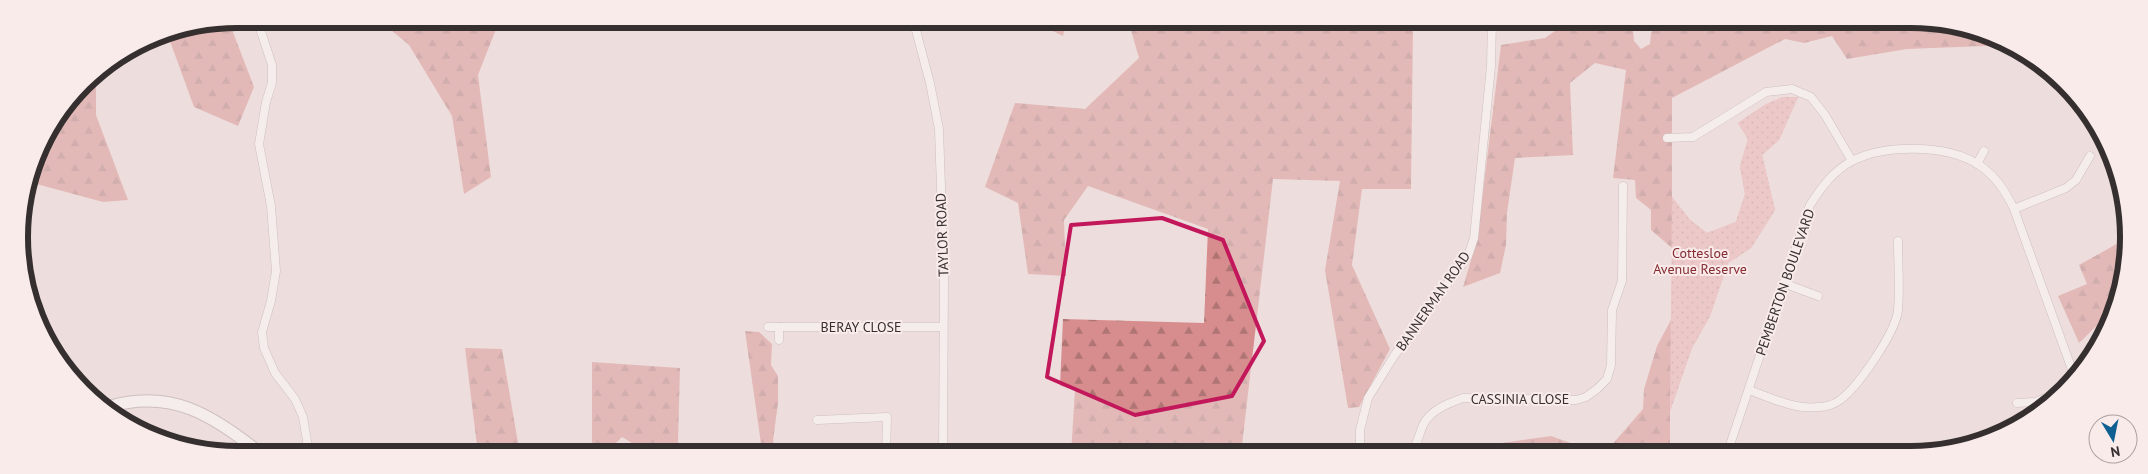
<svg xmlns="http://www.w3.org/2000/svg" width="2148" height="474" font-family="'PT Sans',sans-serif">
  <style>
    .forest { fill: url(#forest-firs) }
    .park { fill: url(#park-dots) }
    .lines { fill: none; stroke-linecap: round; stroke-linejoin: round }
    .street-casing { stroke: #a89a9a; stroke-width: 9 }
    .secondary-casing { stroke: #a89a9a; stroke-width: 13 }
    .street { stroke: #fff; stroke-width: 8 }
    .secondary { stroke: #fff; stroke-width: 11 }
    .marked { fill: none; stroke: #c2185b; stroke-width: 4; stroke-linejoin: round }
    .labels { text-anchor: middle; stroke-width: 4; stroke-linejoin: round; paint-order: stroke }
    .street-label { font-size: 14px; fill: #35302f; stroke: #faebeb }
    .park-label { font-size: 14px; fill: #852d33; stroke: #faebeb }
    .rim { fill: none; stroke: #35302f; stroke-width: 6 }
  </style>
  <defs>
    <pattern id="forest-firs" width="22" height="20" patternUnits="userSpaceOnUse" patternTransform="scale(1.25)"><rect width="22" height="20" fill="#d78d8d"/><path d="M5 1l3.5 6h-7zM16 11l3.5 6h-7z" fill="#af7474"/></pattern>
    <pattern id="park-dots" width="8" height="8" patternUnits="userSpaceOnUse" patternTransform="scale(1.25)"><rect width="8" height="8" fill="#ecb0af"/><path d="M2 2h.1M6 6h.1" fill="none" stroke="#c0908f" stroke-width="1.8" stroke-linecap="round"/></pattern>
  </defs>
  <rect width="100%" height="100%" fill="#eddedd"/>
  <g class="forest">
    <path d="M285 19H342L286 25Z"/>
    <path d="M378 19H500L478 75 491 177 464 194 452 116 409 45Z"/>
    <path d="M230 20 231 27 254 87 238 126 194 107 167 33Z"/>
    <path d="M1031 20H1066L1063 36Z"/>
    <path d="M1128 20H1428L1413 27 1411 189H1362L1352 265 1390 349 1359 407 1348 408 1325 270 1340 181 1273 179 1241 454H1071L1075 390 1060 386 1063 319 1204 323 1208 229 1088 186 1064 220 1066 276 1028 274 1018 203 985 187 1015 103 1085 109 1139 58Z"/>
    <path d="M1570 20H1632L1634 41 1641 49 1650 44 1651 32 1667 20 1939 21 2011 45 1907 49 1847 59 1832 36 1804 43 1785 39 1672 98V197L1690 220 1707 233 1736 222 1745 194 1740 166 1748 139 1738 123C1759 109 1772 97 1798 97L1779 140 1762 155 1775 210 1751 248 1728 263 1710 316 1692 348 1670 411V455H1603L1643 409 1644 389 1657 346 1672 318V248L1651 230V210L1636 198 1635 180 1613 178 1626 70 1595 63 1570 83 1573 155 1515 158 1507 213 1506 245 1500 273 1463 287 1477 240 1501 45 1545 38Z"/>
    <path d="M96 74V115L128 200 103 202 29 182 35 153 83 82Z"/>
    <path d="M2122 189 2127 265 2114 309 2079 343 2058 296 2087 284 2079 265 2122 241 2118 197Z"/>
    <path d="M745 331 759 332 772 344 771 365 778 376V403L773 441 779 454H758L761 444Z"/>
    <path d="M465 348 502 349 519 449 524 454H478Z"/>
    <path d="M592 362 680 368 678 442 683 454H643V450L622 437 609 450H592Z"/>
    <path d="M1551 436 1576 445 1581 454H1462L1495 444Z"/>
  </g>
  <path class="park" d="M1782 97H1798L1779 140 1762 155 1775 210 1751 248 1728 263 1710 316 1692 348 1670 411 1672 197 1690 220 1707 233 1736 222 1745 194 1740 166 1748 139 1738 123 1766 104Z"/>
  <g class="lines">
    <defs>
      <g id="street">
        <path d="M257 19 272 65V83L266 102 259 144 271 206 276 271 271 301 262 332 264 348 275 373 295 399 303 417 309 453"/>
        <path d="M913 19 930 83 939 129 944 277 943 454"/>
        <path d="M1667 138 1693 137 1766 92 1792 89 1811 97 1825 115 1852 161"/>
        <path d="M1977 164 1984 151"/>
        <path d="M2014 209 2066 188 2076 180 2090 156"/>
        <path d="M1783 283 1818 296"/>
        <path d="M768 327H943"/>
        <path d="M779 327V340"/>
        <path d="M1749 390C1771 398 1795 410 1819 407 1826 407 1835 404 1840 400 1858 387 1896 332 1898 310 1900 288 1898 264 1898 241"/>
        <path d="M2017 403 2036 402 2067 389"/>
        <path d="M817 420 887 417 886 454"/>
        <path d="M1360 454V430L1368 398 1394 356 1468 256 1474 238 1491 66 1492 20"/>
        <path d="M1411 454C1417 444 1419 435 1423 425 1430 410 1449 403 1463 398L1576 400 1586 397 1597 389 1607 379 1611 365 1612 310 1622 281 1623 186"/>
        <path d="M1729 455 1731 442 1810 205C1821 188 1833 171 1852 161 1885 144 1947 144 1979 165 1995 175 2006 192 2014 209L2075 378"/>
      </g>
      <path id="secondary" d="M108 407C170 388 213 415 260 453"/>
    </defs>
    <use href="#street" class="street-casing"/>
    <use href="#secondary" class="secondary-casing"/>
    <use href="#street" class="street"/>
    <use href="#secondary" class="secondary"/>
  </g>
  <path d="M0 0H2148V474H0ZM1162 218 1223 240 1264 341 1232 396 1135 415 1047 377 1071 225Z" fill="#eddedd" fill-opacity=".55" fill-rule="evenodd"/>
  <path class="marked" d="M1162 218 1223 240 1264 341 1232 396 1135 415 1047 377 1071 225Z"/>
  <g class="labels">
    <g class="street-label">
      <text transform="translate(942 235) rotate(-92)" y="5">TAYLOR ROAD</text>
      <text transform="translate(1785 282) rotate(-71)" y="5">PEMBERTON BOULEVARD</text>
      <text transform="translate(1433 301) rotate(-55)" y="5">BANNERMAN ROAD</text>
      <text x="861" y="332">BERAY CLOSE</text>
      <text x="1520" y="404">CASSINIA CLOSE</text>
    </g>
    <g class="park-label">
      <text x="1700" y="258">Cottesloe<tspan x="1700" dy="16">Avenue Reserve</tspan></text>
    </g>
  </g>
  <path d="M0 0H2148V474H0ZM237 28H1911A209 209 0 0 1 2120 237V237A209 209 0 0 1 1911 446H237A209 209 0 0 1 28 237V237A209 209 0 0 1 237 28Z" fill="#faebeb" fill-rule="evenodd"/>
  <path class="rim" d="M237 28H1911A209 209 0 0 1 2120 237V237A209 209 0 0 1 1911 446H237A209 209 0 0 1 28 237V237A209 209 0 0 1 237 28Z"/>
  <g transform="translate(2113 439) rotate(170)"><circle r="24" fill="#faebeb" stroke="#aba0a0"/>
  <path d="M0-4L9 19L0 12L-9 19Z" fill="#0f6092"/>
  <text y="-8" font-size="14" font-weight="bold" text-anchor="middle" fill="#35302f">N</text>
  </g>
</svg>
